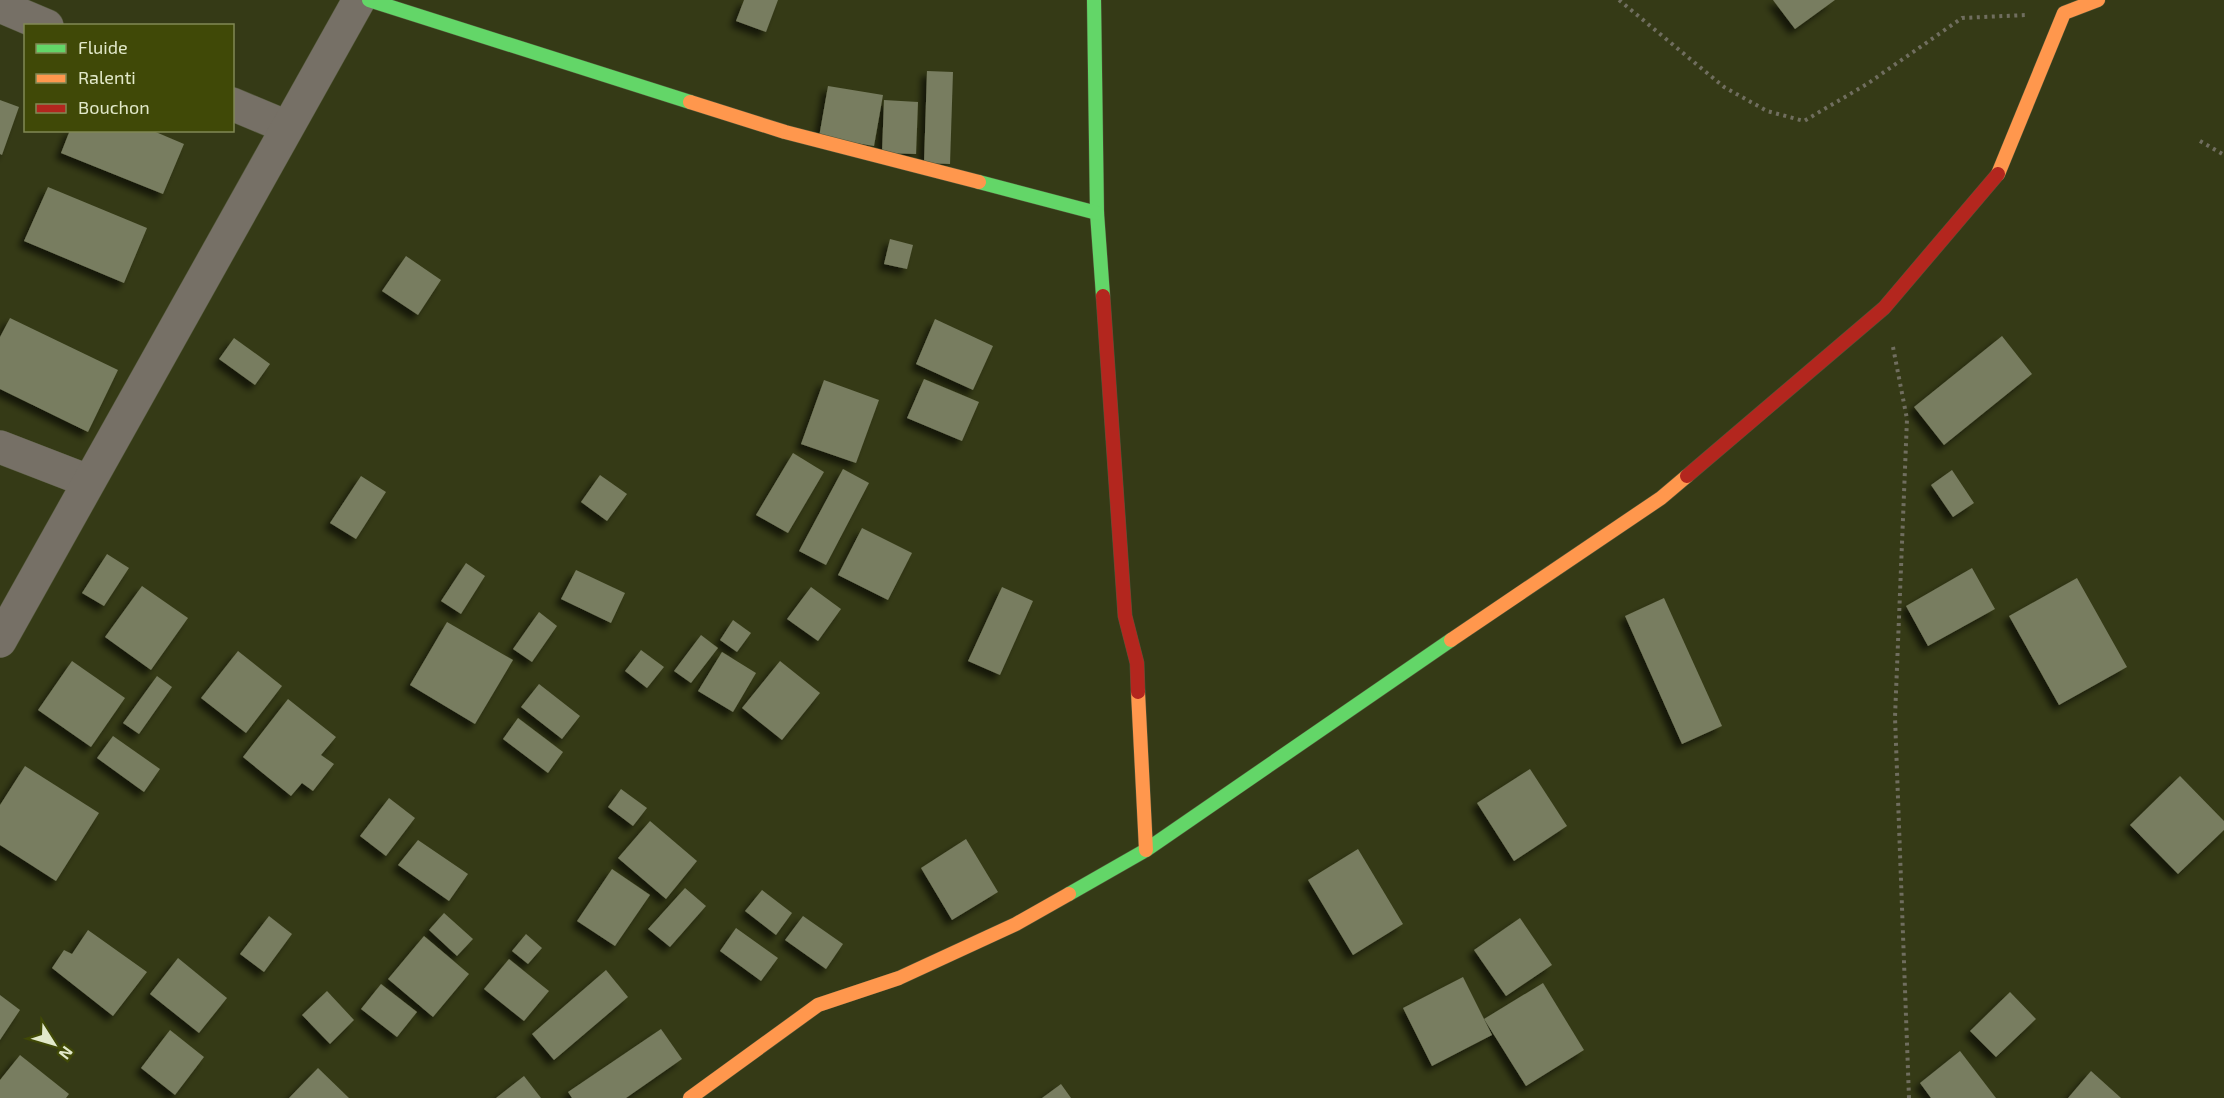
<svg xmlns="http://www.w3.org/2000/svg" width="2224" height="1098" font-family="'Exo 2',sans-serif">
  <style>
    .building { fill: #787d60; filter: url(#shadow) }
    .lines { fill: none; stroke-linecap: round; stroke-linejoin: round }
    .street-casing { stroke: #525739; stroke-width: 34 }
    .fast-casing { stroke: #525739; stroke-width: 15 }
    .slow-casing { stroke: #525739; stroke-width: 15 }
    .jam-casing { stroke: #525739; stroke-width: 15 }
    .path { stroke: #706e5f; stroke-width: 4; stroke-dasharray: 3 4.5; stroke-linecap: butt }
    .street { stroke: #767066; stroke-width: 33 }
    .fast { stroke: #63d668; stroke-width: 14 }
    .slow { stroke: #ff974d; stroke-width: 14 }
    .jam { stroke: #b3261e; stroke-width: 14 }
  </style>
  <defs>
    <filter id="shadow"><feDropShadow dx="-5.5" dy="5.5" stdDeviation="3" flood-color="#0009"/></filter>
  </defs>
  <rect width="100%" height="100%" fill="#353a16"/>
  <g class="building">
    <path d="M744 0H778L766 32 736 21Z"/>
    <path d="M1773 0H1835L1795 29Z"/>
    <path d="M927 71 953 72 950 164 924 163Z"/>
    <path d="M828 86 883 95 874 146 819 137Z"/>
    <path d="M0 100 19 107 2 155 0 154Z"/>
    <path d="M884 100 918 102 916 154 882 153Z"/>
    <path d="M70 130H151L184 144 163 194 61 153Z"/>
    <path d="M48 187 147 228 124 283 24 241Z"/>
    <path d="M890 239 913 245 907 269 884 264Z"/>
    <path d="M406 256 441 280 418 315 382 291Z"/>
    <path d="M10 318 118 370 88 432 0 389V337Z"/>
    <path d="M935 319 993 346 973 390 916 364Z"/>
    <path d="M2002 336 2032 374 1944 445 1914 407Z"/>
    <path d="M234 338 270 364 255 385 219 359Z"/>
    <path d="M924 379 979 402 962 441 907 418Z"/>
    <path d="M824 380 879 400 856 463 801 444Z"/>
    <path d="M793 453 824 472 788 533 756 515Z"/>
    <path d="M843 469 869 483 826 565 799 551Z"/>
    <path d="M1952 470 1974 503 1953 517 1931 485Z"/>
    <path d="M600 475 627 494 607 521 581 502Z"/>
    <path d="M361 476 386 492 356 539 330 523Z"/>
    <path d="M862 528 912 553 888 600 838 575Z"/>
    <path d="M107 554 129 568 104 606 82 593Z"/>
    <path d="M466 563 485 576 461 614 441 601Z"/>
    <path d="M1972 568 1995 609 1928 646 1906 606Z"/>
    <path d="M576 570 625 593 611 623 561 599Z"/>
    <path d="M2077 578 2127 667 2059 705 2009 616Z"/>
    <path d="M142 586 188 618 151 670 105 637Z"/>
    <path d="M811 587 841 609 818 641 787 619Z"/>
    <path d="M1002 587 1033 601 1000 675 968 661Z"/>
    <path d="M1664 598 1722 726 1682 744 1625 616Z"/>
    <path d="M539 612 557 626 532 662 513 649Z"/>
    <path d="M733 620 751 633 737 652 720 640Z"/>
    <path d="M447 622 513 660 475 724 410 685Z"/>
    <path d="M701 635 718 648 691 683 674 671Z"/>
    <path d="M641 650 664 667 647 688 625 671Z"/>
    <path d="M238 651 282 686 246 733 201 698Z"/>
    <path d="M722 652 756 673 733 712 698 691Z"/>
    <path d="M72 661 125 698 91 747 38 710Z"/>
    <path d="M780 661 820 693 782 740 742 708Z"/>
    <path d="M157 676 172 687 139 734 123 723Z"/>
    <path d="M539 684 580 716 562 739 521 707Z"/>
    <path d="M288 699 336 737 321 755 334 764 313 791 302 783 291 796 243 757Z"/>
    <path d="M518 718 563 752 548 773 503 739Z"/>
    <path d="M113 736 160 769 144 792 97 758Z"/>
    <path d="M25 766 99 813 56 881 0 845V805Z"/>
    <path d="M1530 769 1567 826 1514 861 1477 803Z"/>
    <path d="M2180 776 2224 821V830L2178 874 2130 825Z"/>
    <path d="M621 789 647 808 633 826 608 807Z"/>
    <path d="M389 798 415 818 386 856 360 836Z"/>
    <path d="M650 821 697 861 666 899 618 858Z"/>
    <path d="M966 839 998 892 952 920 921 868Z"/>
    <path d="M418 840 468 874 449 901 398 865Z"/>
    <path d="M1358 849 1403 924 1353 955 1308 880Z"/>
    <path d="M612 869 650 895 615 946 577 921Z"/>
    <path d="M685 888 706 906 670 947 648 929Z"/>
    <path d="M762 890 792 913 776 935 745 911Z"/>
    <path d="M444 913 473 939 457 956 429 930Z"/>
    <path d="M269 916 292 934 264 972 240 954Z"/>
    <path d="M803 916 843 944 826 969 785 940Z"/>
    <path d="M1520 918 1552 965 1506 996 1474 950Z"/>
    <path d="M736 928 778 958 761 981 720 951Z"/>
    <path d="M88 930 147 972 113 1016 52 968 64 950 72 954Z"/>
    <path d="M526 934 542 948 528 964 512 951Z"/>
    <path d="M424 936 469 974 433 1017 388 979Z"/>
    <path d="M178 958 227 998 199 1033 150 994Z"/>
    <path d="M509 959 549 991 524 1021 484 989Z"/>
    <path d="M606 970 628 997 554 1060 532 1034Z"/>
    <path d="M1463 977 1492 1035 1432 1066 1403 1008Z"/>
    <path d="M1543 983 1584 1050 1526 1086 1484 1019Z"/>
    <path d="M381 984 417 1012 397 1037 361 1009Z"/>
    <path d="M327 991 354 1020 330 1044 302 1015Z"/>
    <path d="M2010 992 2036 1019 1996 1057 1970 1031Z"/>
    <path d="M0 995 20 1010 0 1040Z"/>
    <path d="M661 1029 682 1059 626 1098H572L568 1092Z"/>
    <path d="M170 1030 204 1057 175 1095 141 1068Z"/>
    <path d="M1960 1051 1996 1098H1931L1920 1083Z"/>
    <path d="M20 1055 69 1094 66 1098H0V1080Z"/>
    <path d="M318 1068 349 1098H289Z"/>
    <path d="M2091 1071 2121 1098H2068Z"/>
    <path d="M524 1076 541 1098H496Z"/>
    <path d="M1061 1084 1071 1098H1042Z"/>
  </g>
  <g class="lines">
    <defs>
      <g id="street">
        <path d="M0 6 47 26"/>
        <path d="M232 104 287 127"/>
        <path d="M0 447 88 481"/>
        <path d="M0 641 359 0"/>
      </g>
      <g id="fast">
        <path d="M369 0 690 102"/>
        <path d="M1094 0 1097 213 1103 296"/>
        <path d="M979 182 1097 213"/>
        <path d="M1069 894 1146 850 1451 640"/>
      </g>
      <g id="slow">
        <path d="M690 102 785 132 979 182"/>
        <path d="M1998 174 2064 13 2098 0"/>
        <path d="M1451 640 1661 498 1687 476"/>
        <path d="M1138 692 1146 850"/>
        <path d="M690 1098 818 1005 899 978 1016 924 1069 894"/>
      </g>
      <g id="jam">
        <path d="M1103 296 1125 616 1137 663 1138 692"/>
        <path d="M1687 476 1884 308 1998 174"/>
      </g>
    </defs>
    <use href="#street" class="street-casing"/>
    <use href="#fast" class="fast-casing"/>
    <use href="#slow" class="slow-casing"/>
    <use href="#jam" class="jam-casing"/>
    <g class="path">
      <path d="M1619 0 1724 87 1767 111 1804 121 1867 84 1962 18 2026 15"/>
      <path d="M2200 141 2224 155"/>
      <path d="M1893 347 1907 419 1895 717 1909 1098"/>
    </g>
    <use href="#street" class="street"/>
    <use href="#fast" class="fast"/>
    <use href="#slow" class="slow"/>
    <use href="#jam" class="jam"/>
  </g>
  <rect x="24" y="24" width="210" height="108" fill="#404907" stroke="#818955" stroke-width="1.5"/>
  <rect x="36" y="44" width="30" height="9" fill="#63d668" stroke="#818955" stroke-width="1.5"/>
  <text x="78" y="54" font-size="18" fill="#e2e9ca">Fluide</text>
  <rect x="36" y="74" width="30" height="9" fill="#ff974d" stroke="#818955" stroke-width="1.5"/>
  <text x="78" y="84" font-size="18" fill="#e2e9ca">Ralenti</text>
  <rect x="36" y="104" width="30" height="9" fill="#b3261e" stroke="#818955" stroke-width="1.5"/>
  <text x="78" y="114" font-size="18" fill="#e2e9ca">Bouchon</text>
  <g transform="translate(54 1044) rotate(127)" stroke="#404907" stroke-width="4.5" paint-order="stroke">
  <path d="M0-4.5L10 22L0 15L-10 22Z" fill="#e2e9ca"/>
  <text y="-9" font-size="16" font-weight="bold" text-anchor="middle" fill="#e2e9ca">N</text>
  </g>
</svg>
